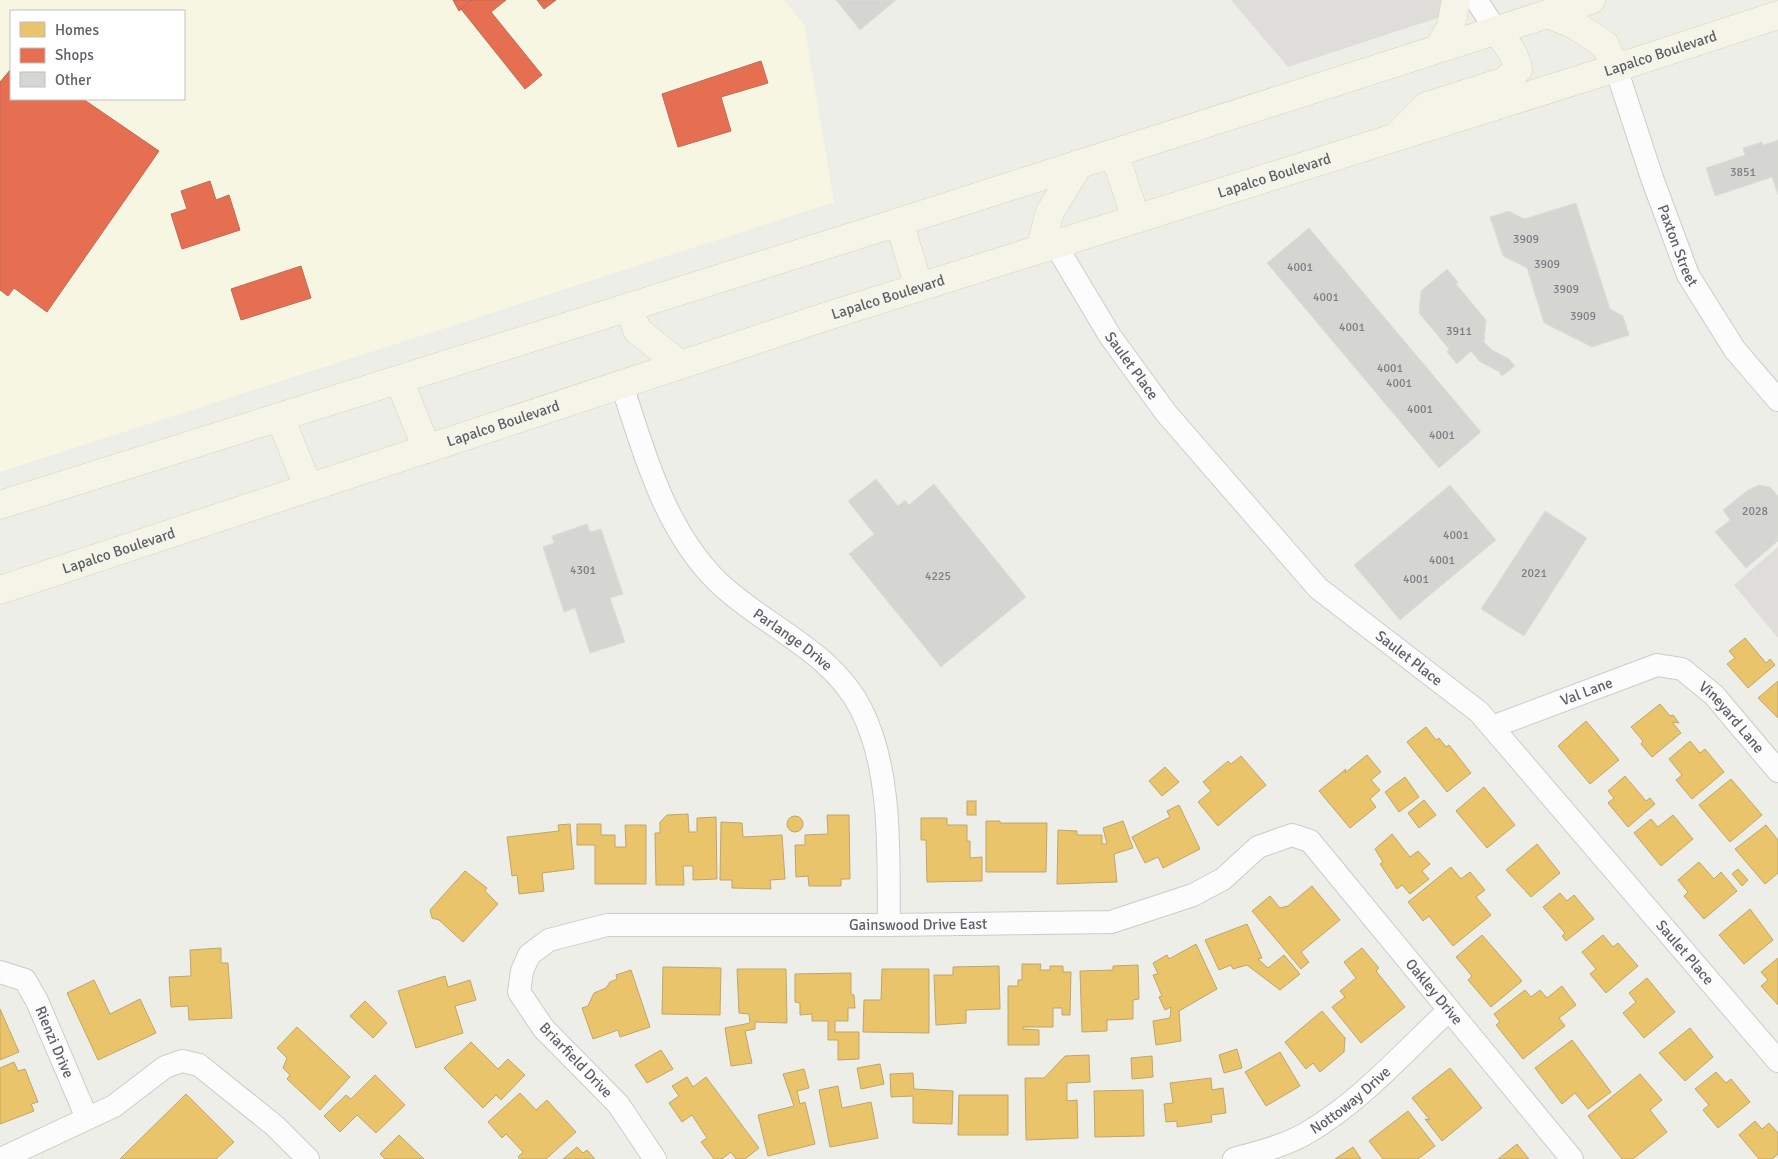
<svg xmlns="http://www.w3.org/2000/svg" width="1778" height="1159" font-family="Signika,sans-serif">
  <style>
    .commercial { fill: #f7f6e3; fill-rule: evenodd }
    .industrial { fill: #deddd9 }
    .homes { fill: #e9c46a; stroke: #bfa669 }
    .shops { fill: #e76f51; stroke: #be6b58 }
    .building { fill: #d5d5d2; stroke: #deded8 }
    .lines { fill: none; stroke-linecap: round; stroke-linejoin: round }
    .minor-casing { stroke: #cbcccb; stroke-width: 24 }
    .primary-casing { stroke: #d9d4b5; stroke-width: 29 }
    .minor { stroke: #fcfcfc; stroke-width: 22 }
    .primary { stroke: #f4f4e9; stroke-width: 28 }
    .labels { text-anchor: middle; stroke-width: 5; stroke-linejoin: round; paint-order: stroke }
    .number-label { font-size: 12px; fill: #7c7f84 }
    .street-label { font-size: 15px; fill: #5d6168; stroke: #fff }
  </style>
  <rect width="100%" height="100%" fill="#eeeee9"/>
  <path class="commercial" d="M0 0H784L804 25 834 202 0 472ZM11 11H184V99H11Z"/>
  <g class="industrial">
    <path d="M1231 0H1492L1288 67Z"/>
    <path d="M1778 547V638L1734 585Z"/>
  </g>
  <g class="homes">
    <path d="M1745 638 1766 663 1770 659 1775 665 1748 688 1727 664 1735 658 1729 651Z"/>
    <path d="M1778 681V718L1758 698Z"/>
    <path d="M1660 704 1670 716 1673 715 1679 723 1672 722 1681 733 1652 757 1641 744 1643 741 1631 727Z"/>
    <path d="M1586 721 1619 760 1590 784 1558 746Z"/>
    <path d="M1426 727 1436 740 1439 738 1446 747 1449 745 1471 773 1447 792 1407 742Z"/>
    <path d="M1690 741 1700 753 1705 749 1724 772 1692 799 1676 780 1682 775 1669 759Z"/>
    <path d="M1367 755 1381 772 1371 780 1380 790 1370 799 1376 807 1350 828 1319 791 1346 769 1345 773Z"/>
    <path d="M1241 756 1266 785 1218 826 1198 802 1211 791 1203 782 1228 761 1231 764Z"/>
    <path d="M1165 767 1179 782 1162 796 1149 781Z"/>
    <path d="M1625 776 1646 801 1650 798 1655 804 1628 827 1608 803 1614 798 1608 791Z"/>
    <path d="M1405 777 1419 797 1399 812 1385 792Z"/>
    <path d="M1731 779 1762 815 1730 842 1699 805Z"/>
    <path d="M1484 787 1515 825 1487 848 1456 811Z"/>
    <path d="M1424 800 1436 815 1419 828 1408 813Z"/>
    <rect x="967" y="801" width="9" height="14"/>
    <path d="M1179 805 1200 849 1163 868 1158 857 1145 863 1132 837 1170 817 1167 811Z"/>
    <path d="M688 814 689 832H697V818L716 817 717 879 693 880V866H683L684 885H656L655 833H660V822L667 815Z"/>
    <path d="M827 815H849L850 879H841V886H809L808 876 796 877 795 845H805V835L828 834Z"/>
    <path d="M1673 815 1693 839 1661 866 1634 833 1651 819 1658 827Z"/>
    <circle cx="795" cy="824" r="8"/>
    <path d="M921 818H947V825H967V841H970V858L982 857V881L927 882 926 840H921Z"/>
    <path d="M986 821H1000V823H1047L1046 872H986Z"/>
    <path d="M1123 821 1133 848 1114 854 1117 882 1057 884 1058 830 1077 831V835H1102V844H1107L1103 828Z"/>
    <path d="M721 822 742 823 743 837 782 835 785 879 770 880 771 889 732 888V880H720Z"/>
    <path d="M570 824 574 869 542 873 544 891 519 894 517 875 512 876 507 837 559 831 558 825Z"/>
    <path d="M577 824H601V835H615V847H626L625 825H646V884H595V845H577Z"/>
    <path d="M1766 825 1778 840V873L1765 884 1735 849Z"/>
    <path d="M1392 834 1410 857 1418 851 1430 864 1422 871 1429 879 1410 894 1402 885 1397 889 1380 864 1383 862 1375 849Z"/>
    <path d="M1537 844 1560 873 1531 897 1506 870Z"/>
    <path d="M1699 862 1714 879 1721 872 1737 891 1704 919 1684 896 1688 892 1678 880Z"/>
    <path d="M1451 867 1461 879 1470 872 1485 890 1476 897 1491 915 1453 946 1429 916 1423 921 1408 902Z"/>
    <path d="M1738 869 1748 880 1742 886 1732 874Z"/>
    <path d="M465 871 487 888 485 891 498 904 463 942 439 920 432 918 430 910Z"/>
    <path d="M1312 886 1340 920 1301 952 1309 962 1301 969 1252 911 1270 896 1280 908 1288 906Z"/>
    <path d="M1560 893 1567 901 1574 895 1594 919 1566 941 1562 936 1565 933 1543 907Z"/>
    <path d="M1750 909 1773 940 1744 964 1719 935Z"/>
    <path d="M1247 924 1262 958 1258 959 1268 968 1284 955 1300 974 1280 990 1247 965 1233 969 1231 965 1219 970 1205 940Z"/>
    <path d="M1482 935 1522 981 1491 1007 1468 980 1472 976 1456 957Z"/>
    <path d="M1603 935 1613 947 1618 943 1638 966 1606 993 1590 974 1596 969 1582 952Z"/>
    <path d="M1196 944 1217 989 1179 1011 1181 1041 1156 1045 1153 1021 1170 1018 1171 1007 1165 1010 1159 997 1162 996 1153 975 1158 974 1153 963 1167 955 1169 959Z"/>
    <path d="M221 948V963H228L232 1018 189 1020 188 1006 171 1007 169 977 191 976 190 950Z"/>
    <path d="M1362 948 1379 968 1376 971 1405 1007 1361 1043 1332 1007 1345 997 1340 991 1356 978 1344 962Z"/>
    <path d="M1778 958V1005L1761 986 1768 980 1761 972Z"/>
    <path d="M1022 964H1041L1040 970H1050V966H1063V972H1071L1070 1015H1062V1008H1053V1027H1023V1029L1039 1030V1045H1008V986H1018V980H1022Z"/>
    <path d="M1138 965 1139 999 1133 1000V1019L1107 1020V1031L1082 1032 1080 971 1113 970V966Z"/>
    <path d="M999 966 1000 1009 966 1010V1023L936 1025 934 975H953V967Z"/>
    <path d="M663 967 721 968 720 1015 662 1014Z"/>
    <path d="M737 969H786L787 1023 755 1022V1029L745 1031 752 1063 731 1066 725 1028 750 1023 749 1014 739 1013Z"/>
    <path d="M882 969H929V1033L863 1032 864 1000H881Z"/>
    <path d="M631 970 650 1027 620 1037 618 1030 593 1039 582 1008 588 1006 594 993 606 988 610 982 617 979 616 975Z"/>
    <path d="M851 973V994L854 995 855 1008H848V1021H835V1032H859V1059L838 1060V1040H828V1021H812V1014L800 1015V1003L795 1002V974Z"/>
    <path d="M445 976 448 987 470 980 476 1000 455 1006 463 1033 416 1048 398 991Z"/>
    <path d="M1647 978 1675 1012 1644 1038 1623 1013 1636 1002 1629 993Z"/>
    <path d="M94 980 110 1014 140 999 156 1033 98 1060 67 993Z"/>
    <path d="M1562 986 1576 1005 1559 1018 1565 1026 1523 1059 1496 1025 1500 1022 1494 1014 1525 990 1531 997 1540 990 1547 998Z"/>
    <path d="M365 1001 387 1023 373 1038 350 1016Z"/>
    <path d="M0 1009 19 1052 0 1060Z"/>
    <path d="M1322 1011 1345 1038 1344 1052 1320 1072 1313 1063 1306 1069 1285 1042Z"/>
    <path d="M297 1027 350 1077 320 1110 287 1079 290 1075 283 1068 287 1058 277 1048Z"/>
    <path d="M1690 1028 1713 1057 1685 1081 1659 1053Z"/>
    <path d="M1572 1040 1611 1092 1588 1109 1575 1093 1562 1104 1535 1068Z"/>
    <path d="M471 1042 498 1069 508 1059 525 1075 501 1100 496 1095 483 1108 444 1068Z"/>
    <path d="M1237 1049 1242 1068 1224 1073 1219 1055Z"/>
    <path d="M661 1050 673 1069 647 1083 635 1065Z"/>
    <path d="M1280 1052 1300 1086 1266 1106 1245 1072Z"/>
    <path d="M1089 1055 1090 1082 1067 1083V1101L1077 1100 1078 1138 1026 1140 1025 1078H1044L1065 1056Z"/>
    <path d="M1152 1056 1153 1077 1132 1079 1131 1058Z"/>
    <path d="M14 1062 18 1071 25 1069 38 1102 31 1104 34 1111 0 1124V1068Z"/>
    <path d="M880 1064 884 1084 861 1089 857 1068Z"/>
    <path d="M1450 1068 1482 1108 1442 1141 1425 1119 1430 1120 1412 1098Z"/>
    <path d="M804 1069 809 1088 797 1091 800 1104 805 1102 815 1144 768 1156 758 1115 794 1106 783 1074Z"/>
    <path d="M1716 1072 1726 1083 1731 1079 1750 1102 1718 1128 1703 1110 1709 1105 1695 1089Z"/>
    <path d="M913 1073 914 1089 953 1091 952 1124 913 1123V1096L891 1097 890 1074Z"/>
    <path d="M1640 1074 1662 1100 1650 1110 1667 1132 1633 1159H1622L1588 1116Z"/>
    <path d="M375 1075 405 1105 376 1133 357 1115 340 1132 324 1116 346 1095 351 1099Z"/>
    <path d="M687 1077 693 1087 706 1077 759 1148 745 1159H736L731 1152 722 1159H714L701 1142 707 1138 692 1115 682 1122 669 1103 679 1096 672 1086Z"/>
    <path d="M1211 1078 1212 1090 1223 1088 1226 1113 1211 1115 1212 1122 1177 1127V1121L1166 1122 1164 1104 1173 1103 1170 1083Z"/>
    <path d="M838 1086 842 1108 871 1102 878 1138 830 1147 819 1090Z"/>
    <path d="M1143 1090 1144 1136 1095 1137 1094 1091Z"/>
    <path d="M520 1093 536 1110 547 1100 576 1132 546 1159H520L518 1157 523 1152 506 1134 502 1138 488 1122Z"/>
    <path d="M186 1094 234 1142 216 1159H120Z"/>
    <path d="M959 1095H1008V1135H958Z"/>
    <path d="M1408 1111 1435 1146 1418 1159H1383L1369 1141Z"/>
    <path d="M1755 1121 1762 1129 1769 1123 1778 1133V1154L1772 1159H1759L1739 1135Z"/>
    <path d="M399 1135 424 1159H385L380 1154Z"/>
    <path d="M1517 1144 1529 1159H1498Z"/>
    <path d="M577 1147 583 1153 587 1150 595 1159H563Z"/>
    <path d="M1353 1147 1361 1159H1335Z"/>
  </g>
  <g class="shops">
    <path d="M453 0H472L459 11Z"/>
    <path d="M472 0H506L491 12 542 75 525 89 461 9Z"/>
    <path d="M537 0H556L544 9Z"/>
    <path d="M761 61 768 83 721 97 731 131 678 147 662 94Z"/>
    <path d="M11 69V99H83L159 151 47 312 14 288 8 296 0 290V82Z"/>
    <path d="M210 181 216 200 229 195 240 230 182 249 171 214 187 209 181 191Z"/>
    <path d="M301 266 311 298 241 320 231 289Z"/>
  </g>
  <g class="building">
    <path d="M836 0H896L860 30Z"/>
    <path d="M1778 140V195L1772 177 1715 196 1706 168 1745 155 1743 148 1762 142 1763 145Z"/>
    <path d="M1576 203 1610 309 1623 316 1629 335 1592 347 1544 323 1527 268 1503 256 1490 217 1509 211 1524 219Z"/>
    <path d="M1309 228 1481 432 1439 468 1267 263Z"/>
    <path d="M1447 269 1458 282 1456 284 1486 320 1484 342 1492 350 1509 359 1515 366 1502 376 1498 371 1480 362 1471 351 1457 364 1447 352 1449 349 1419 313 1421 291Z"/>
    <path d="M876 479 898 506 905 500 909 505 934 484 1026 597 941 667 849 554 874 534 848 501Z"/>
    <path d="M1450 485 1496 540 1400 620 1354 565Z"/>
    <path d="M1759 485 1770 487 1778 496V541L1746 568 1715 532 1730 520 1723 510 1748 490Z"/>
    <path d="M1545 511 1587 538 1524 636 1481 609Z"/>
    <path d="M587 524 590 532 601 529 623 594 610 598 625 642 590 653 575 608 564 612 543 547 554 543 552 536Z"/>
  </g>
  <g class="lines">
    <defs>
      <g id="minor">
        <path d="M1476 0 1496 30"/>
        <path id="s1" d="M1616 68 1652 178 1688 275 1735 350 1778 400"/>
        <path id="s2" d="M1055 244 1110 336 1166 413 1318 588 1479 712 1778 1061"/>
        <path id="s3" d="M622 385C644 453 665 531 719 583 765 627 831 650 861 709 893 772 888 856 889 925"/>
        <path id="s4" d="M1492 727 1657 665 1682 669 1714 695 1778 771"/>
        <path id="s5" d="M0 972 25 980 37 1001 87 1118"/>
        <path d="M1 1159 114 1106 165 1067 182 1061 199 1065 275 1126 308 1159"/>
        <path id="s6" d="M655 1159 618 1104 544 1029 519 992 522 971 529 955 549 940 607 925H889L1111 922 1193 895 1223 879 1258 847 1292 835 1310 841 1572 1159"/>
        <path id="s7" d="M1234 1159C1259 1152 1288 1145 1310 1131 1362 1100 1405 1051 1449 1010"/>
      </g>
      <g id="primary">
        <path d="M1548 14 1575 25 1605 45 1616 68"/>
        <path d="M1439 48 1451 26 1456 0"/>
        <path d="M1399 134 1427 106 1505 81 1518 69C1515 53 1506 43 1496 30"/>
        <path d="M1114 153 1136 219"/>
        <path d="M899 222 919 287"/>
        <path d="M1040 249 1050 212 1079 164"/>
        <path d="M629 307 637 330 679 364"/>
        <path d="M399 380 427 449"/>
        <path d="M280 417 308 487"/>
        <path d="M0 505 899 222 1591 0"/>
        <path id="s8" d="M0 590 834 314 1616 68 1778 15"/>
      </g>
    </defs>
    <use href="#minor" class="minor-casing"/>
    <use href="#primary" class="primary-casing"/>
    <use href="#minor" class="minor"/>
    <use href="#primary" class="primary"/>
  </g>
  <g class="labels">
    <g class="number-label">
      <text x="1743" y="176">3851</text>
      <text x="1526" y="243">3909</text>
      <text x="1547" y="268">3909</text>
      <text x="1300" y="271">4001</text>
      <text x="1566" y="293">3909</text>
      <text x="1326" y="301">4001</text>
      <text x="1583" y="320">3909</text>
      <text x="1352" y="331">4001</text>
      <text x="1459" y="335">3911</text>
      <text x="1390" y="372">4001</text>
      <text x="1399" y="387">4001</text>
      <text x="1420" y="413">4001</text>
      <text x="1442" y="439">4001</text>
      <text x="1755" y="515">2028</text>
      <text x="1456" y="539">4001</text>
      <text x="1442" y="564">4001</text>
      <text x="583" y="574">4301</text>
      <text x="1534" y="577">2021</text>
      <text x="938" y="580">4225</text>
      <text x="1416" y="583">4001</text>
    </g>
    <g class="street-label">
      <text dy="5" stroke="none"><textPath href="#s8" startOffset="1745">Lapalco Boulevard</textPath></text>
      <text dy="5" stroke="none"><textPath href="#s8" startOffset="1340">Lapalco Boulevard</textPath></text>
      <text dy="5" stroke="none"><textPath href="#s1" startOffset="188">Paxton Street</textPath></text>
      <text dy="5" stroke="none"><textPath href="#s8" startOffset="935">Lapalco Boulevard</textPath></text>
      <text dy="5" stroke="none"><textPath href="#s2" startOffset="144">Saulet Place</textPath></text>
      <text dy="5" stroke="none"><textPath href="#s8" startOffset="530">Lapalco Boulevard</textPath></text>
      <text dy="5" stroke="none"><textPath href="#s8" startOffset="125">Lapalco Boulevard</textPath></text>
      <text dy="5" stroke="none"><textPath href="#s3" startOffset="316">Parlange Drive</textPath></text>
      <text dy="5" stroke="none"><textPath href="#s2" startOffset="549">Saulet Place</textPath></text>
      <text dy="5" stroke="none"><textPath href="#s4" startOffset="101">Val Lane</textPath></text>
      <text dy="5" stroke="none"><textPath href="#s4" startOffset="271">Vineyard Lane</textPath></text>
      <text dy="5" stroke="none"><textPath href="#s6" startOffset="651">Gainswood Drive East</textPath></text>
      <text dy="5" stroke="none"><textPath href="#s2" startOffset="954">Saulet Place</textPath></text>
      <text dy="5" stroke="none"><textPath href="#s6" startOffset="1262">Oakley Drive</textPath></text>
      <text dy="5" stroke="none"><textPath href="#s5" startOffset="95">Rienzi Drive</textPath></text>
      <text transform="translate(576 1060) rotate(46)" y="5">Briarfield Drive</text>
      <text dy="5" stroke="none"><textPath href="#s7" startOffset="132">Nottoway Drive</textPath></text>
    </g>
  </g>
  <rect x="10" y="10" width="175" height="90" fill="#ffffff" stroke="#bec0c3"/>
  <rect x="20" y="22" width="25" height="15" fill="#e9c46a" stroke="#bec0c3"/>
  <text x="55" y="35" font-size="15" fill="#5d6168">Homes</text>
  <rect x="20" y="48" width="25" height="15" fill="#e76f51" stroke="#bec0c3"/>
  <text x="55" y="60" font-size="15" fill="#5d6168">Shops</text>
  <rect x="20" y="72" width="25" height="15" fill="#d5d5d2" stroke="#bec0c3"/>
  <text x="55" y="85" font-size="15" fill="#5d6168">Other</text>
</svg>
